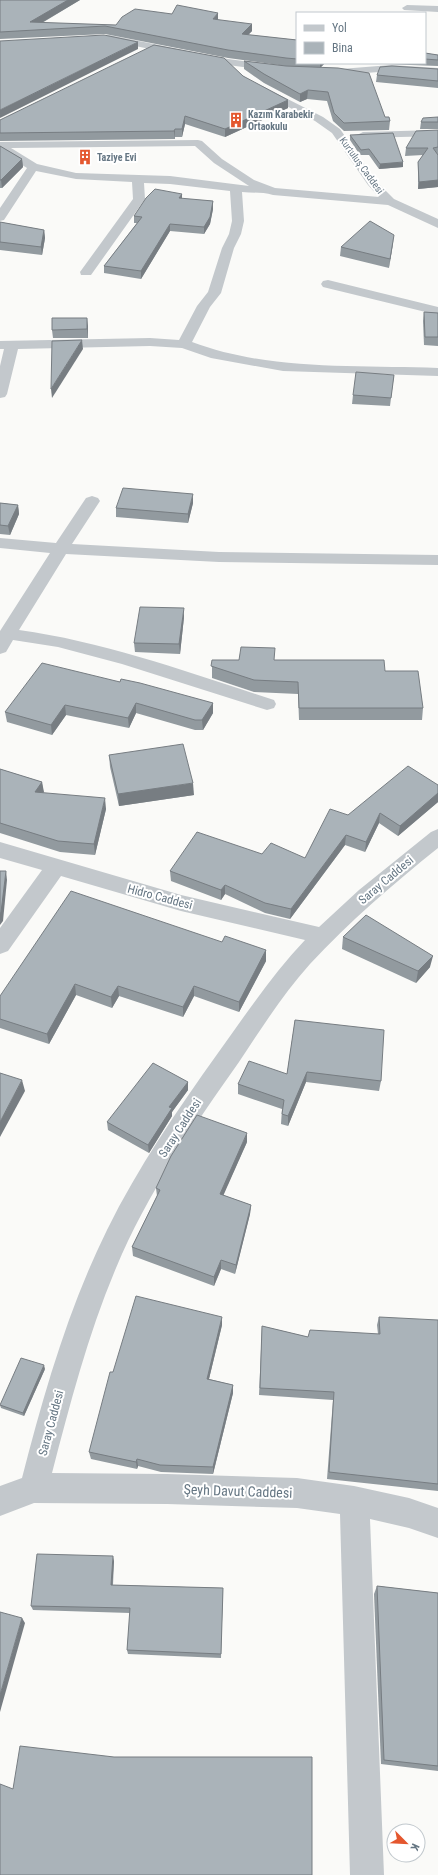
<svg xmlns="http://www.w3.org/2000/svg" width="438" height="1875" font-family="'Roboto Condensed',sans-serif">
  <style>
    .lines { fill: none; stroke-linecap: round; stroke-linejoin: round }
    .minor { fill: #c3c8cc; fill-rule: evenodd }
    .wall { fill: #929a9f }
    .shaded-wall { fill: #777d82 }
    .building { fill: #aab3b9; stroke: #777d82 }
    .labels { text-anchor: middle; stroke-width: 4; stroke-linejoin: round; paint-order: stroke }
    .far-poi-label { font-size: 10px; font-weight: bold; fill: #657683; stroke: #fff; text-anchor: start }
    .far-street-label { font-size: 10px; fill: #657683; stroke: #fff }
    .street-label { font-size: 12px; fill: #657683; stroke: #fff }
    .near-street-label { font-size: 14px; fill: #657683; stroke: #fff }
  </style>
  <rect width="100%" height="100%" fill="#fafaf8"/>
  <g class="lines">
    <g class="minor">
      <path d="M407 5 438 6V12L404 10 402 8Z"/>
      <path d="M109 35 228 59 274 65 279 68 274 71 228 65 106 40 104 38 106 36Z"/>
      <path d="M391 65 438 68V74L391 71 328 76 323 73 328 70Z"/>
      <path d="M262 86 323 117 340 129 376 181 394 199 438 219V228L388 205 273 195C263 192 253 193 242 192L244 221 241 234 234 248 221 293 210 307 192 342C269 371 357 365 438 368V376L283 371 211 358 182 348 150 346 18 349 7 394 5 397 0 398V366L4 349H0V341L150 338 179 340 197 306 208 292 222 248 229 234 232 221 230 191 170 184 144 183 145 199 91 275H81L80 272 133 199 132 182 76 179 36 171 4 220 0 221V208L27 168 0 151V142L198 140 202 141 222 159 254 180 275 188 379 197 368 185 332 133 315 121 258 91 257 89ZM195 146 214 163 249 186 170 176 76 173 37 164 11 148Z"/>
      <path d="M438 130V136L363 138 357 135 363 132Z"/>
      <path d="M328 280 438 307V315L323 287 321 284 323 281Z"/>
      <path d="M92 496 98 498 100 501 72 544 219 552 438 555V565L219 562 66 554 19 630C106 642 190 673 274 700L276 704 274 708 267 710 122 664 58 647 13 640 6 652 0 654V631L50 553 0 548V538L56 543 86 498Z"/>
      <path d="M438 829V848C393 884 349 922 310 964 283 994 261 1029 239 1062 193 1127 147 1194 116 1268 88 1334 70 1404 52 1473L167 1474 297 1478 354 1486 409 1498 438 1508V1538L409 1528 370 1519 384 1875H350L340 1514 297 1508 167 1504 34 1503 0 1516V1486L22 1478C44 1393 68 1309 107 1230 138 1167 178 1109 218 1053 246 1014 272 975 305 940L181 911 61 876 8 951 0 954V928L42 870 0 858V842L181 895 319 927 359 890 431 832Z"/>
    </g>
  </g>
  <g class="wall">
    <path d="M0 0H80L42 23 116 25 218 20 252 31 248 35 297 40V63H325L320 68 390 121 389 130 344 131 333 121 327 101 307 99 300 102 264 83 244 69V61L286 66 314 67 286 66 228 58 105 34 0 39Z"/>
    <path d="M425 53 438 55V66L383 64V63H425Z"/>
    <path d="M438 69V88L376 82 377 75Z"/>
    <path d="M243 76 288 108 225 137 185 124 182 137H175V139L0 141V120Z"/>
    <path d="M438 117V129H420L421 122Z"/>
    <path d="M438 130V187L418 189V162L423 155 405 156 406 148Z"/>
    <path d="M350 135 403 167 379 169 369 155H360L350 140Z"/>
    <path d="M0 146 22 159 23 167 2 188H0Z"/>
    <path d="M182 194V199L213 201V209L210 224 204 234 170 231 141 279 104 273V266L137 223H134V216Z"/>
    <path d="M0 222 44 230 45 238 42 255 0 250Z"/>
    <path d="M393 243 389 268 340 256 341 247Z"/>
    <path d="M424 312 438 313V346L424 345 423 321Z"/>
    <path d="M88 326V338H53L52 330Z"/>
    <path d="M394 375 390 406 352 404 353 395Z"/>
    <path d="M0 503 18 505 19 514 10 535 0 534Z"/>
    <path d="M193 503 188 523 116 517V508Z"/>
    <path d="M184 617 180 654 135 652 134 643Z"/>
    <path d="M212 660H274L385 671 423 708 422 720H299L298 694 254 692 212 678Z"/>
    <path d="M120 682 213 703V713L203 730H195L136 713 129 728 66 715 52 735 7 722 5 712Z"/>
    <path d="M109 755 194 795 119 806 110 767Z"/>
    <path d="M0 769 42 782 43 793 106 809 95 855 60 852 0 833Z"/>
    <path d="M438 785V802L398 836 379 823 365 852 345 845 290 919 265 913 225 894 221 900 171 881 170 871 262 854 305 858 348 815Z"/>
    <path d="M343 937 430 967 416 983 342 949Z"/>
    <path d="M222 942 266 950V961L239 1012 194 996 183 1017 119 996 112 1008 76 995 49 1044 0 1028V996Z"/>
    <path d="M295 1020 381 1081 379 1091 306 1082 288 1126 281 1124 282 1109 238 1094V1084L287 1074Z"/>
    <path d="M188 1082V1090L172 1112V1116L149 1153 108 1130 107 1122Z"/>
    <path d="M247 1142 223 1195 251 1205 250 1214 235 1274 221 1269 214 1286 133 1256 132 1247 157 1196 156 1188Z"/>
    <path d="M379 1317 438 1326V1491L327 1479 333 1400 259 1395 262 1326 308 1337 378 1334 377 1325Z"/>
    <path d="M222 1325 209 1379 233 1385V1393L213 1474 161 1472 138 1466 137 1469 91 1459 89 1452 113 1372Z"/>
    <path d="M45 1369 24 1416 1 1408 0 1405Z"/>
    <path d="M114 1561 113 1585 223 1588 221 1658 128 1654 127 1650 130 1613 33 1610 31 1606Z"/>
    <path d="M377 1586 438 1593V1771L381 1764 374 1594Z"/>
  </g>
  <g class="shaded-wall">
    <path d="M68 0H80L31 29 30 22Z"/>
    <path d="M218 13V20L213 19Z"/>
    <path d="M252 24V31L242 41V34Z"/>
    <path d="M138 42V49L0 118V110Z"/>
    <path d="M320 63H325L320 68Z"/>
    <path d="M308 90 307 99 300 102V94Z"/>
    <path d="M288 100V108L225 137V129Z"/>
    <path d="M185 116V124L182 137V129Z"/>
    <path d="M175 129V139L174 131Z"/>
    <path d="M22 159 23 167 2 188 1 180Z"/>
    <path d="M403 162V167L379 169 380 164Z"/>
    <path d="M438 180V187L418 189 419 182Z"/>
    <path d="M182 194V201L179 198Z"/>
    <path d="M213 201V209L210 224 204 234V227Z"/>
    <path d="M170 224V231L141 279V271Z"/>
    <path d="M44 230 45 238 42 255 41 247Z"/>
    <path d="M394 235 393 243 389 268 390 259Z"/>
    <path d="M87 318 88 326V338L87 329Z"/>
    <path d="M82 340 83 349 52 398 51 389Z"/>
    <path d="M193 494V503L188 523V514Z"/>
    <path d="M18 505 19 514 10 535 8 526Z"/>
    <path d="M184 608V617L180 654 179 644Z"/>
    <path d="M136 703V713L129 728 128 718Z"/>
    <path d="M213 703V713L203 730 202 720Z"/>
    <path d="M65 705 66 715 52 735 51 725Z"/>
    <path d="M42 782 44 792 36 803 35 792Z"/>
    <path d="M193 783 194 795 119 806 118 794Z"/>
    <path d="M438 793V802L398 836 400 826Z"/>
    <path d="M105 798 106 809 95 855 94 844Z"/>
    <path d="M380 813 379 823 365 852 366 842Z"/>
    <path d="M346 835 345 845 290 919 291 909Z"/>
    <path d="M6 871 7 880 3 921 0 925V914Z"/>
    <path d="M225 885V894L221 900V890Z"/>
    <path d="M266 950V961L239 1012V1002Z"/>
    <path d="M433 956 430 967 416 983 418 971Z"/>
    <path d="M75 984 76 995 49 1044 47 1034Z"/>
    <path d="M118 986 119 996 112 1008 111 997Z"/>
    <path d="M194 986V996L183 1017V1007Z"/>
    <path d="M307 1072 306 1082 288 1126V1116Z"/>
    <path d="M22 1080 25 1091 0 1137V1122Z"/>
    <path d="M188 1082V1090L172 1112V1116L149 1153 148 1145 169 1107Z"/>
    <path d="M247 1133V1142L220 1203V1194Z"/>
    <path d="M251 1205 250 1214 235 1274 236 1265Z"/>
    <path d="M221 1260V1269L214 1286V1277Z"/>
    <path d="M222 1317V1325L207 1387V1379Z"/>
    <path d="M44 1365 45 1369 24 1416 23 1413Z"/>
    <path d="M233 1385V1393L213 1474V1467Z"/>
    <path d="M137 1459 138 1466 137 1469 136 1462Z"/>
    <path d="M113 1556 114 1561 112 1589 111 1585Z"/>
    <path d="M22 1618 25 1623 0 1712V1695Z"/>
  </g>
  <g class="building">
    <path d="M0 0H68L30 22 116 25 122 17 135 9 172 14 177 5 218 13 213 19 252 24 242 34 297 40V59L286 58 228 50 105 26 0 32Z"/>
    <path d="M104 35 138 42 0 110V41Z"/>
    <path d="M154 45 224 58 243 76 288 100 225 129 185 116 182 129H175L174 131 0 133V120Z"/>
    <path d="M425 53 438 55V60L425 59Z"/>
    <path d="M244 61 286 66 338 68 369 73 385 117H389L390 121 344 123 334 113 328 92 308 90 300 94 264 74Z"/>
    <path d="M392 66 438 69V81L377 75 380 67Z"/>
    <path d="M438 117V122H421L423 118Z"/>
    <path d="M438 130V147L433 148 438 155V180L419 182 418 162 428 148H406L416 131Z"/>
    <path d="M393 133 403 162 380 164 369 149 361 150 350 135Z"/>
    <path d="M0 146 22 159 1 180H0Z"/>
    <path d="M155 189 182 194 179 198 213 201 210 217 204 227 170 224 141 271 104 266 142 217 134 216 146 198Z"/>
    <path d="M370 221 394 235 390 259 341 247Z"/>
    <path d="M0 222 44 230 41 247 0 242Z"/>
    <path d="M424 312 438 313V337H425Z"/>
    <path d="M52 318H87V329L52 330Z"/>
    <path d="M82 340 51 389 52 341Z"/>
    <path d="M356 372 394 375 391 398 353 395Z"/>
    <path d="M123 488 193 494 188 514 116 508Z"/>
    <path d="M0 503 18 505 8 526 0 525Z"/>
    <path d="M140 607 184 608 179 644 134 643Z"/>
    <path d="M241 647 275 648 274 660H384L385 671H418L423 708H299L298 682 254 680 211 666 212 660H239Z"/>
    <path d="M42 663 120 682 121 679 140 683 213 703 202 720H195L136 703 128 718 65 705 51 725 5 712Z"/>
    <path d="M183 744 193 783 118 794 109 755Z"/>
    <path d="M408 766 438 785V793L400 826 380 813 366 842 346 835 291 909 265 903 225 885 221 890 170 871 197 832 262 854 271 843 305 858 330 809 348 815Z"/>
    <path d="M0 769 42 782 35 792 105 798 94 844 58 841 0 823Z"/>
    <path d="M0 871H6L1 912 0 914Z"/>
    <path d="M71 891 222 942 225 936 266 950 239 1002 194 986 183 1007 118 986 111 997 75 984 47 1034 0 1019V996Z"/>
    <path d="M366 915 433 956 418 971 343 937Z"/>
    <path d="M295 1020 384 1030 381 1081 307 1072 288 1116 282 1114 284 1100 238 1084 249 1061 287 1074Z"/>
    <path d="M153 1063 188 1082 169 1107 172 1108 148 1145 107 1122Z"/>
    <path d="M0 1073 22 1080 0 1122Z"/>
    <path d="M197 1115 247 1133 220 1194 251 1205 236 1265 221 1260 214 1277 132 1247 160 1190 156 1188 171 1156Z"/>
    <path d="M136 1296 222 1317 207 1379 233 1385 213 1467 160 1465 137 1459 136 1462 89 1452 110 1372H113Z"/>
    <path d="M379 1317 438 1320V1484L329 1472 334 1392 260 1388 262 1326 308 1337 310 1330 380 1334Z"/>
    <path d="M21 1358 44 1365 23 1413 0 1405Z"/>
    <path d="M37 1554 113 1556 111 1585 223 1588 221 1654 127 1650 130 1608 31 1606Z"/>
    <path d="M377 1586 438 1593V1766L384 1760Z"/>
    <path d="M0 1612 22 1618 0 1695Z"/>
    <path d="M20 1746 114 1757H312V1875H0V1784L13 1789Z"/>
  </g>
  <defs>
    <symbol id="building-bare" viewBox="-9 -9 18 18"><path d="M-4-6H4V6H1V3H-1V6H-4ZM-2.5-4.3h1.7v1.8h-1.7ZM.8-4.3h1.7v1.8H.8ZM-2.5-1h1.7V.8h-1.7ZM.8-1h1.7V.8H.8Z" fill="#e4572e" stroke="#fff" stroke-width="2.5" paint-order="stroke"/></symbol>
  </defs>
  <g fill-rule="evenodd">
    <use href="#building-bare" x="225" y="109" width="22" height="22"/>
    <use href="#building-bare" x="74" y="146" width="22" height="22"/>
  </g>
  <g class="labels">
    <g class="far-poi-label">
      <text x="248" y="118">Kazım Karabekir<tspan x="248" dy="12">Ortaokulu</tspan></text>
      <text x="97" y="161">Taziye Evi</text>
    </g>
    <g class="far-street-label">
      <text transform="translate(362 165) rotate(54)" y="4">Kurtuluş Caddesi</text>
    </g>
    <g class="street-label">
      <text transform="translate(386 880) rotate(-40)" y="4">Saray Caddesi</text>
      <text transform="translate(160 897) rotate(15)" y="4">Hidro Caddesi</text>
      <text transform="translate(180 1128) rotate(-57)" y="4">Saray Caddesi</text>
      <text transform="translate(51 1423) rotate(-75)" y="4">Saray Caddesi</text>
    </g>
    <g class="near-street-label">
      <text transform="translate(238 1491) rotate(2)" y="5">Şeyh Davut Caddesi</text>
    </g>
  </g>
  <rect x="296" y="12" width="130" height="52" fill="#ffffff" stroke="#c1c8cd"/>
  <rect x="304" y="25" width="20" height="6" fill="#c3c8cc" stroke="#c1c8cd"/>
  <text x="332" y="32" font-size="12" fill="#657683">Yol</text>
  <rect x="304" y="42" width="20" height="12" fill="#aab3b9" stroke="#c1c8cd"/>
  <text x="332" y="52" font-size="12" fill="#657683">Bina</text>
  <g transform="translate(406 1843) rotate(114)"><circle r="19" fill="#ffffff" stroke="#c1c8cd"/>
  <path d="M0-3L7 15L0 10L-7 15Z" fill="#e4572e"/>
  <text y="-6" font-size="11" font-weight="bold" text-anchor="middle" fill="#657683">K</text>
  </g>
</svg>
